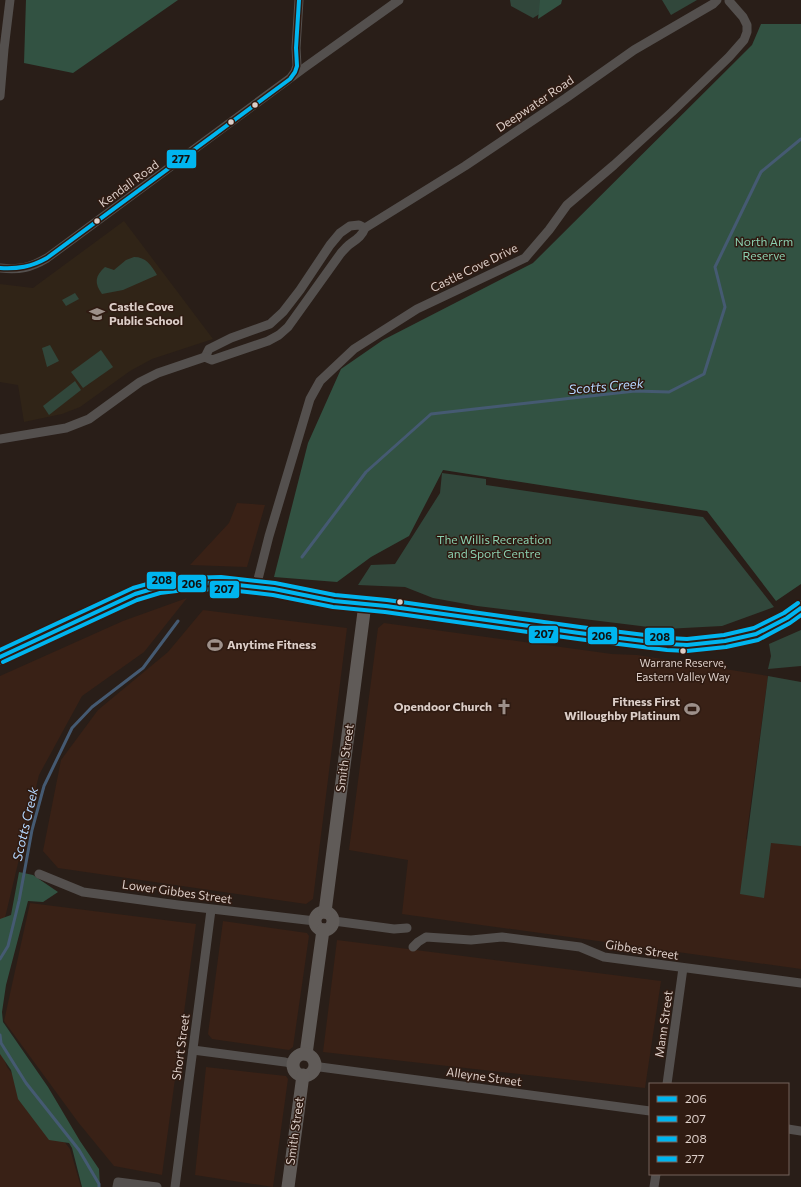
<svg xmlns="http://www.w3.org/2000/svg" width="801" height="1187" font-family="Commissioner,sans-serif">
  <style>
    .built { fill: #392116 }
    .education { fill: #302417 }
    .green { fill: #31473b }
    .forest { fill: #325242 }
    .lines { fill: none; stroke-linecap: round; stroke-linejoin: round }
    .stream { stroke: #455a72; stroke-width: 3 }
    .street { stroke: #54504e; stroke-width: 9 }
    .secondary { stroke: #605b58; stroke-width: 13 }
    .primary { stroke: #5f5954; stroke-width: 15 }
    .bus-1-casing { stroke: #2f1b12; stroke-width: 7 }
    .bus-2-casing { stroke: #2f1b12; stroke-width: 7 }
    .bus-3-casing { stroke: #2f1b12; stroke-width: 7 }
    .bus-4-casing { stroke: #2f1b12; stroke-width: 7 }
    .bus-1 { stroke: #00b5ef; stroke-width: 4 }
    .bus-2 { stroke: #00b5ef; stroke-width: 4 }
    .bus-3 { stroke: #00b5ef; stroke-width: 4 }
    .bus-4 { stroke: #00b5ef; stroke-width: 4 }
    .bus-dot { fill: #dccec8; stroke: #2f1b12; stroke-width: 1.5 }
    .labels { text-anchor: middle; stroke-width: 3; stroke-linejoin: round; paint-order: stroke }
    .bus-label { font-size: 11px; fill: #dccec8; stroke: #2f1b12 }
    .street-label { font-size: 12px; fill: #dccec8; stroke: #2f1b12 }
    .park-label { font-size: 12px; fill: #8bd0b0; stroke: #2f1b12 }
    .poi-label { font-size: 12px; font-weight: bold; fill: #dccec8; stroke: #2f1b12; text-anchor: start }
    .water-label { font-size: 13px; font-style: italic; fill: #b4d7ff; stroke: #2f1b12 }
    .line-badge { stroke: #2f1b12; stroke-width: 1.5 }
    .pale-badge-label { font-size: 11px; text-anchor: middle; font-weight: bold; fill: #111 }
  </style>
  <rect width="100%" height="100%" fill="#291e18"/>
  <g class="built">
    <path d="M237 503 265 505 247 567 190 565 229 523Z"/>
    <path d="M187 598 144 652 82 696 39 775 4 922 0 934V676L123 621Z"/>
    <path d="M203 610 347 628 313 899 306 904 58 868 43 851 61 760 98 710 168 652Z"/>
    <path d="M384 623 612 654 637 655 768 676 746 839 801 846V969L402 914 408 860 349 850 378 628Z"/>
    <path d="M30 903 196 924 162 1175 114 1166 78 1122 4 1021Z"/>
    <path d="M223 921 307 933 309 936 293 1047 289 1050 212 1039 208 1034Z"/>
    <path d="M337 940 661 981 645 1088 323 1052Z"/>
    <path d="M0 1047 7 1067 70 1149 81 1187H0Z"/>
    <path d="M206 1067 286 1076 288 1079 273 1187 195 1175Z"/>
  </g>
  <path class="education" d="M124 221 213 339 152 359 130 371 80 407 62 414 24 422 18 385 0 382V284L33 288Z"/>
  <g class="green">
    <path d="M510 0H562L533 18 511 6Z"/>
    <path d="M662 0H697L671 15Z"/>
    <path d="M134 257C146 257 151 265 157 275L123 290 102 294C94 283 95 276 105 267L114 270 126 260Z"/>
    <path d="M75 293 79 299 66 306 62 300Z"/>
    <path d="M50 345 59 361 47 367 42 348Z"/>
    <path d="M101 350 113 367 83 388 71 372Z"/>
    <path d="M75 381 81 390 49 415 43 406Z"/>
    <path d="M442 473 486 479V485L703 517 774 607 722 626 665 629 477 606 433 598 405 587 358 585 371 565 395 564 440 493Z"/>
    <path d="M801 630V666L768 669 771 656 769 644Z"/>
    <path d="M768 676 801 682V846L771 843 764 898 740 894Z"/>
  </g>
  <g class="forest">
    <path d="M26 0H178L73 73 24 63Z"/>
    <path d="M540 0H562L561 4 538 19Z"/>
    <path d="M761 24H801V584L776 601 707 511 443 470 409 536 371 557 337 582 274 577 308 443 341 369 383 340 533 263 752 45Z"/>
    <path d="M19 872 33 875 58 892 43 902 28 901 6 985 2 1012 3 1022 48 1087 80 1141 99 1169 100 1187H82L72 1148 69 1143 49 1140 18 1099 11 1070 0 1054V919L11 915Z"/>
  </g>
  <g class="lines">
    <g class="stream">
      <path d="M302 557 366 472 431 414 635 391 669 392 704 374 725 307 715 267 761 172 801 139"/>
      <path d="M0 959 8 946 19 901 32 830 44 786 72 728 92 707 143 668 178 621"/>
      <path d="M0 1035 1 1043 26 1083 79 1150 99 1184V1187"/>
    </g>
    <g class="street">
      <path d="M292 76 295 72 297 66 296 48 299 0"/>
      <path d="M0 96 4 49 10 0"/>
      <path d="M0 268C20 270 30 268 47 258L304 68 399 0"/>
      <path d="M205 357 209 349 231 338 270 324 283 312 300 290 330 245 340 233 350 226 359 225 365 228"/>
      <path d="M0 439 66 428 89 419 140 382 158 373 205 357 212 360 268 341 279 335 288 327 341 253C344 250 347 246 350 244 357 239 362 236 365 228L465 166 566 98 634 50 713 4 717 0"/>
      <path d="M256 587 269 536 310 399 320 381 354 349 417 309 525 258 549 230 567 205 614 165 672 112 729 57 744 40 747 32V25L743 17 729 1"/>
      <path d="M39 874 83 892 178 905 315 921"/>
      <path d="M334 921 394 929 407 928"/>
      <path d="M413 947 418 942 426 937 471 940 502 937 580 947 604 957 801 983"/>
      <path d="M193 1050 285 1062 293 1064"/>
      <path d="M314 1068 320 1067 650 1111"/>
      <path d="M667 1084 683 968"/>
      <path d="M788 1129 801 1131"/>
      <path d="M117 1187 118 1182 157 1187"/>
      <path d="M175 1187 211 910"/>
      <path d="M654 1187 656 1174"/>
    </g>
    <g class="secondary">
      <circle cx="324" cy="921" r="9"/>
      <path d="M325 912 365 604"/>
      <path d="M306 1054 323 930"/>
      <circle cx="304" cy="1065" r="11"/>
      <path d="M288 1187 303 1075"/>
    </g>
    <path class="primary" d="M0 657 135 594 159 587 185 584 220 583 274 589 334 601 386 606 478 618 579 633 668 644 687 645 725 641 756 634 787 618 801 608"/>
    <defs>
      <path id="bus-1" d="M0 657 135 594 159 587 185 584 220 583 274 589 334 601 386 606 579 633 668 644 687 645 725 641 756 634 787 618 801 608"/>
      <path id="bus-2" d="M3 662 137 600 160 593 185 590 220 589 273 595 333 607 385 612 578 639 667 650 687 651 726 647 758 640 790 623 801 615"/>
      <path id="bus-3" d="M0 650 133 588 158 581 185 578 221 577 275 583 335 595 387 600 580 627 669 638 687 639 724 635 754 628 784 613 798 603"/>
      <path id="bus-4" d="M0 268C18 269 31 267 47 258L290 79 295 72 297 66 296 48 299 0"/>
    </defs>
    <use href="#bus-1" class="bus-1-casing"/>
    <use href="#bus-2" class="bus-2-casing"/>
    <use href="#bus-3" class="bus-3-casing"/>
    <use href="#bus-4" class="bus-4-casing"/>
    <use href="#bus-1" class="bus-1"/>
    <use href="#bus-2" class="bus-2"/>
    <use href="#bus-3" class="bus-3"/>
    <use href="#bus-4" class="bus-4"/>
  </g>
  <defs>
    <symbol id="school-bare" viewBox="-9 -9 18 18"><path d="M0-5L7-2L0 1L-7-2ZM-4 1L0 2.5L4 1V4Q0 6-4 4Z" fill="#9d908a" stroke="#2f1b12" stroke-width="2.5" paint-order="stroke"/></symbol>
    <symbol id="stadium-bare" viewBox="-9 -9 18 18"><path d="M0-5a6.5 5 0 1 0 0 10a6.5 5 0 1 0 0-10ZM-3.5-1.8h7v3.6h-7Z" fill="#9d908a" stroke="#2f1b12" stroke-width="2.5" paint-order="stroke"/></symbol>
    <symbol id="church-bare" viewBox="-9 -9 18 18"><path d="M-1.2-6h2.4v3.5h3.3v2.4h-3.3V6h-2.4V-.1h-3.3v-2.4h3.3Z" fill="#9d908a" stroke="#2f1b12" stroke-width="2.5" paint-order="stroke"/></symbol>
  </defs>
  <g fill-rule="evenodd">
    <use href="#school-bare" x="86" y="303" width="22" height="22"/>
    <use href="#stadium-bare" x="204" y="634" width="22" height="22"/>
    <use href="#church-bare" x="493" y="696" width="22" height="22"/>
    <use href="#stadium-bare" x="681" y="698" width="22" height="22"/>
  </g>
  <g class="bus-dot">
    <circle cx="255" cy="105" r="3.5"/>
    <circle cx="231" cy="122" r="3.5"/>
    <circle cx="97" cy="221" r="3.5"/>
    <circle cx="400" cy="602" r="3.5"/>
    <circle cx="683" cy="651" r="3.5"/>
  </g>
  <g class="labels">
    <g class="bus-label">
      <text x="683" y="667">Warrane Reserve,<tspan x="683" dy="14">Eastern Valley Way</tspan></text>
    </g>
    <g class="street-label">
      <text transform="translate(535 104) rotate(-34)" y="4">Deepwater Road</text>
      <text transform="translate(129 184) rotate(-36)" y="4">Kendall Road</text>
      <text transform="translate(474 268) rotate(-26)" y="4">Castle Cove Drive</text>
      <text transform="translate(345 758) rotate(-82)" y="4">Smith Street</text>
      <text transform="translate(177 892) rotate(8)" y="4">Lower Gibbes Street</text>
      <text transform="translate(642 950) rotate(9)" y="4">Gibbes Street</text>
      <text transform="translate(664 1024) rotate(-82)" y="4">Mann Street</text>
      <text transform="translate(181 1047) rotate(-82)" y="4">Short Street</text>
      <text transform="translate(484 1077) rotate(8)" y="4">Alleyne Street</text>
      <text transform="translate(295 1131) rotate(-82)" y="4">Smith Street</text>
    </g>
    <g class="park-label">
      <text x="764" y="246">North Arm<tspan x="764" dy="14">Reserve</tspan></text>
      <text x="494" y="544">The Willis Recreation<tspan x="494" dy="14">and Sport Centre</tspan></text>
    </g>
    <g class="poi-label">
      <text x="109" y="311">Castle Cove<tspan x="109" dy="14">Public School</tspan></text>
      <text x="227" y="649">Anytime Fitness</text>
      <text x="680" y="706" text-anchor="end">Fitness First<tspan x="680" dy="14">Willoughby Platinum</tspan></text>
      <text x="492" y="711" text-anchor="end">Opendoor Church</text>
    </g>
    <g class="water-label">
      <text transform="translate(606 386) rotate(-5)" y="5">Scotts Creek</text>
      <text transform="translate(25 824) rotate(-77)" y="5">Scotts Creek</text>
    </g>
  </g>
  <g class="line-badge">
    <rect x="166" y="149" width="31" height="20" rx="4" fill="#00b5ef"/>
    <rect x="146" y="571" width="31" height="19" rx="4" fill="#00b5ef"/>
    <rect x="177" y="574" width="30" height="19" rx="4" fill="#00b5ef"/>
    <rect x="209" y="580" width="31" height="19" rx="4" fill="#00b5ef"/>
    <rect x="528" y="625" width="31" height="19" rx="4" fill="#00b5ef"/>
    <rect x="587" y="626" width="31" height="19" rx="4" fill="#00b5ef"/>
    <rect x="644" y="627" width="31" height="19" rx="4" fill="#00b5ef"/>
  </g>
  <g class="pale-badge-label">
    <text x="181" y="163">277</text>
    <text x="162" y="584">208</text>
    <text x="192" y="588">206</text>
    <text x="224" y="593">207</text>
    <text x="544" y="638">207</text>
    <text x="602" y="640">206</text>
    <text x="660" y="641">208</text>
  </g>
  <rect x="649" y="1083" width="140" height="92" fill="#2f1b12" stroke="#74635b"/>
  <rect x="657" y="1096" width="20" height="6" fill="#00b5ef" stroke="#74635b"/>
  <text x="685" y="1103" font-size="12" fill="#dccec8">206</text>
  <rect x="657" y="1116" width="20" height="6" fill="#00b5ef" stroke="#74635b"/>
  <text x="685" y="1123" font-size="12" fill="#dccec8">207</text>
  <rect x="657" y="1136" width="20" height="6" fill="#00b5ef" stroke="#74635b"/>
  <text x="685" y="1143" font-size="12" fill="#dccec8">208</text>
  <rect x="657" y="1156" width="20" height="6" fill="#00b5ef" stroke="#74635b"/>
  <text x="685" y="1163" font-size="12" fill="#dccec8">277</text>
</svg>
